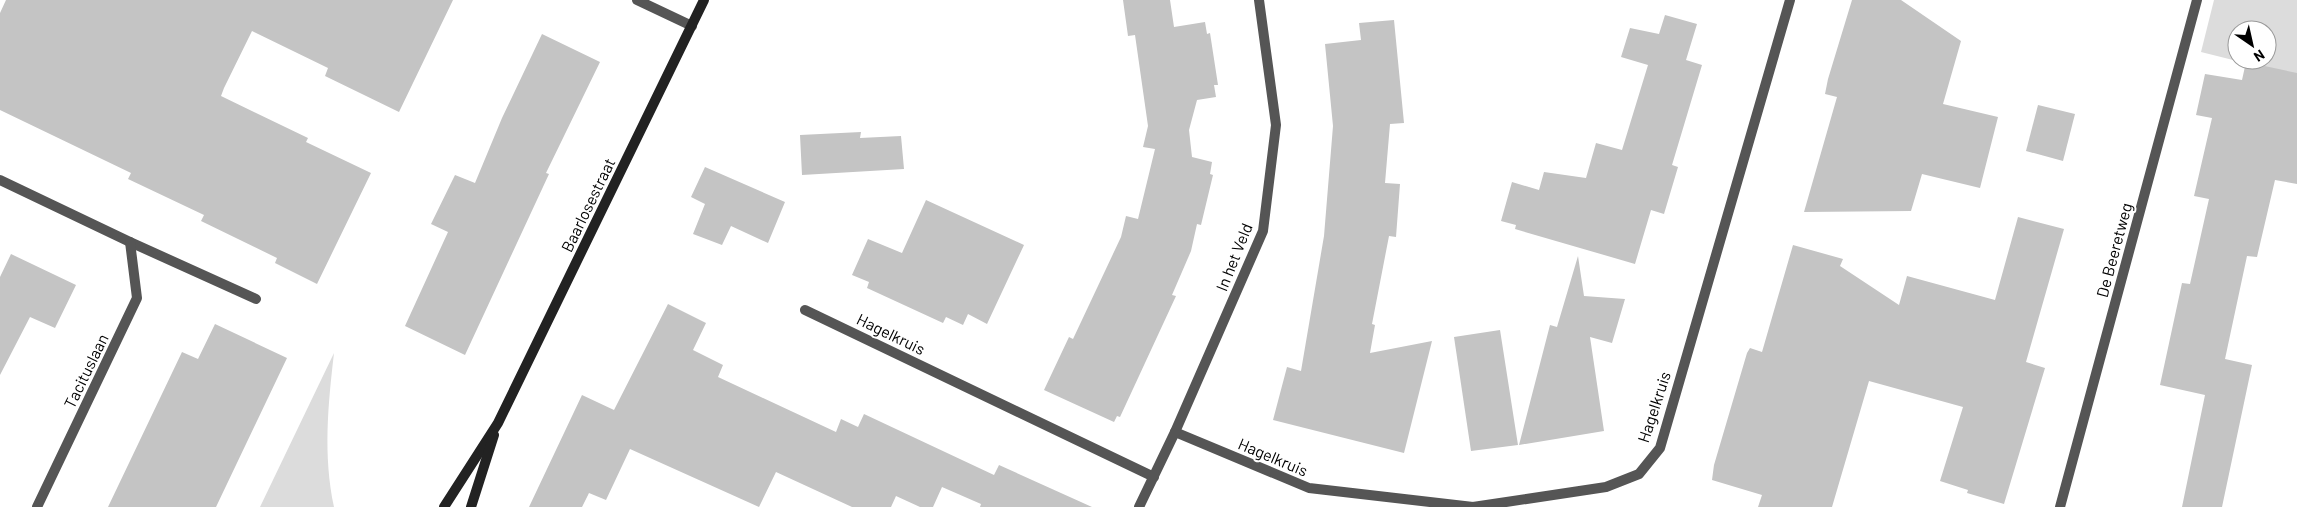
<svg xmlns="http://www.w3.org/2000/svg" width="2297" height="507" font-family="Barlow,sans-serif">
  <style>
    .green { fill: #dcdcdc; fill-rule: evenodd }
    .building { fill: #c4c4c4 }
    .lines { fill: none; stroke-linecap: round; stroke-linejoin: round }
    .street { stroke: #555; stroke-width: 10 }
    .secondary { stroke: #222; stroke-width: 10 }
    .labels { text-anchor: middle; stroke-width: 4; stroke-linejoin: round; paint-order: stroke }
    .street-label { font-size: 16px; fill: #000; stroke: #fff }
  </style>
  <rect width="100%" height="100%" fill="#fff"/>
  <g class="green">
    <path d="M2214 0H2297V76L2201 52ZM2237 30H2267V60H2237Z"/>
    <path d="M334 353C328 405 323 455 334 507H260Z"/>
  </g>
  <g class="building">
    <path d="M6 0H453L399 112 325 76 328 68 252 31 224 88 221 96 308 138 306 142 371 173 317 284 275 263 277 258 201 221 204 215 128 179 131 173 0 110V13Z"/>
    <path d="M1123 0H1170L1174 27 1205 22 1207 34 1210 33 1218 85H1214L1216 97 1197 100 1189 130 1192 157 1212 162 1210 174 1213 175 1201 225 1197 224 1191 251 1172 295 1176 296 1120 417 1117 416 1114 422 1044 390 1069 337 1073 339 1121 237 1126 216 1138 219 1155 149 1143 147 1148 126 1135 35 1128 36Z"/>
    <path d="M1852 0H1901L1961 41 1943 104 1998 117 1980 188 1922 174 1911 211 1804 212 1837 97 1825 94 1828 79Z"/>
    <path d="M1665 15 1697 24 1686 60 1702 65 1672 165 1678 167 1664 214 1651 210 1635 264 1515 229 1516 225 1501 221 1512 182 1539 190 1544 172 1586 178 1596 143 1622 150 1648 65 1621 57 1630 28 1659 34Z"/>
    <path d="M1394 20 1404 123 1390 124 1385 183 1400 184 1396 237 1389 236 1372 324 1375 325 1370 353 1432 341 1404 453 1273 420 1287 367 1301 371 1324 236 1333 126 1325 44 1361 40 1359 23Z"/>
    <path d="M542 34 600 62 546 173 549 174 465 355 405 326 448 232 431 224 455 175 475 183 502 118Z"/>
    <path d="M2246 62 2297 73V184L2275 180 2257 257 2247 256 2225 359 2252 365 2222 507H2182L2205 395 2160 385 2182 283 2190 284 2209 199 2194 196 2212 118 2196 115 2205 74 2242 80Z"/>
    <path d="M2038 105 2075 114 2063 161 2026 151Z"/>
    <path d="M861 132 860 138 901 136 904 169 802 175 800 135Z"/>
    <path d="M705 167 785 202 768 243 731 226 722 245 693 234 705 204 691 197Z"/>
    <path d="M926 200 1024 245 987 324 968 314 963 325 946 317 943 323 867 288 869 282 852 275 868 239 902 253Z"/>
    <path d="M2018 217 2064 229 2026 362 2045 368 2004 504 1967 493 1968 490 1940 481 1963 407 1869 381 1832 507H1758L1762 495 1712 480 1714 465 1747 353 1750 348 1762 352 1793 245 1843 259 1840 266 1899 305 1907 276 1995 300Z"/>
    <path d="M11 254 76 285 55 328 30 317 0 375V277Z"/>
    <path d="M1578 256 1584 296 1625 299 1612 343 1590 337 1604 431 1519 445 1550 325 1557 327Z"/>
    <path d="M668 304 706 323 693 350 723 365 718 377 836 432 841 419 858 427 864 414 994 475 999 465 1092 507H980L981 504 942 487 933 507H920L896 496 891 507H852L776 472 759 507 630 449 606 500 589 493 582 507H529L582 395 614 410Z"/>
    <path d="M215 324 287 358 216 507H108L182 352 198 359Z"/>
    <path d="M1500 330 1518 445 1471 451 1454 337Z"/>
  </g>
  <g class="lines">
    <g class="street">
      <path d="M637 0 692 26"/>
      <path d="M0 180 130 242 256 299"/>
      <path d="M805 310 1154 477"/>
      <path d="M1175 432 1309 488 1473 507 1606 487 1639 474 1660 448 1790 0"/>
      <path d="M37 507 137 298 130 242"/>
      <path d="M1139 507 1175 432 1263 231 1276 125 1259 0"/>
      <path d="M2060 507 2197 0"/>
    </g>
    <g class="secondary">
      <path d="M444 507 498 423 704 0"/>
      <path d="M471 507 494 435"/>
    </g>
  </g>
  <g class="labels">
    <g class="street-label">
      <text transform="translate(588 205) rotate(-64)" y="6">Baarlosestraat</text>
      <text transform="translate(2114 250) rotate(-75)" y="6">De Beeretweg</text>
      <text transform="translate(1234 257) rotate(-68)" y="6">In het Veld</text>
      <text transform="translate(891 334) rotate(26)" y="6">Hagelkruis</text>
      <text transform="translate(86 371) rotate(-64)" y="6">Tacituslaan</text>
      <text transform="translate(1654 407) rotate(-72)" y="6">Hagelkruis</text>
      <text transform="translate(1273 457) rotate(23)" y="6">Hagelkruis</text>
    </g>
  </g>
  <g transform="translate(2252 45) rotate(146)"><circle r="24" fill="#ffffff" stroke="#999999"/>
  <path d="M0-4L9 19L0 12L-9 19Z" fill="#000000"/>
  <text y="-8" font-size="14" font-weight="bold" text-anchor="middle" fill="#000000">N</text>
  </g>
</svg>
